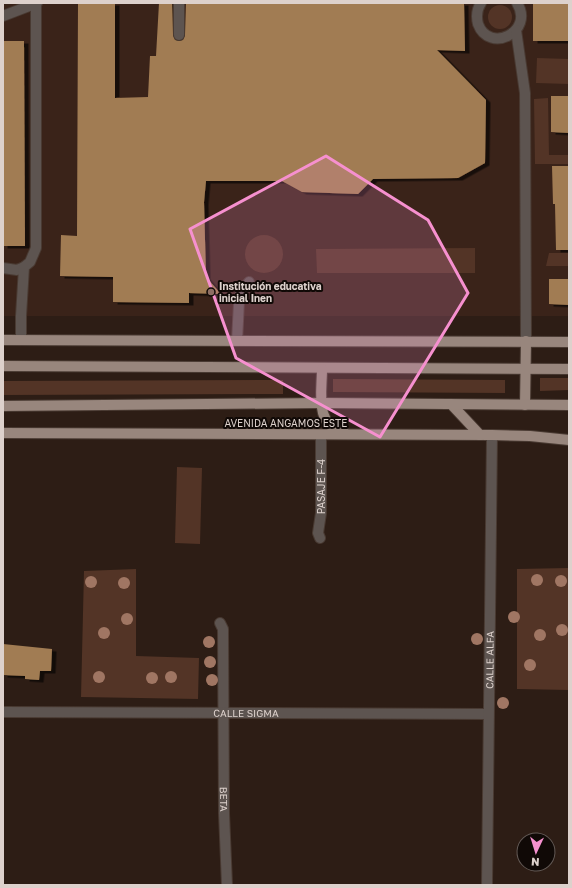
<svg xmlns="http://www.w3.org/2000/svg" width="572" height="888" font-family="'Golos Text',sans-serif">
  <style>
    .built { fill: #3a2319 }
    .green { fill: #533426 }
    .building { fill: #a17c53; filter: url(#shadow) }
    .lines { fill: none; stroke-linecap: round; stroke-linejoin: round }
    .minor-casing { stroke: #493a32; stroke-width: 12 }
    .major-casing { stroke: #493a32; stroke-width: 12 }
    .minor { stroke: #5d5450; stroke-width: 10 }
    .major { stroke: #98867d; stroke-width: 10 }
    .tree { fill: #a07663 }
    .marked { fill: #f690cf; fill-opacity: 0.2; stroke: #f690cf; stroke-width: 3; stroke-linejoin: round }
    .education-dot { fill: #8d6e63; stroke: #100906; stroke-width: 1.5 }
    .labels { text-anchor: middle; stroke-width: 4; stroke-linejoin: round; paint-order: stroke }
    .poi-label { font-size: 10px; font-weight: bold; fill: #ddd1cc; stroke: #100906; text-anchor: start }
    .street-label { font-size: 10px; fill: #ddd1cc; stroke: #100906 }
  </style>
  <defs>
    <filter id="shadow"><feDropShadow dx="4.5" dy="2.5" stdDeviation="0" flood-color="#0009"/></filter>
  </defs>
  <rect width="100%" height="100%" fill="#2d1d15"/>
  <rect class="built" x="3" y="3" width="566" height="313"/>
  <g class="green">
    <circle cx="500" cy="17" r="12"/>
    <path d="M537 58 569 59V84L536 83Z"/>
    <path d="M548 98 549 155H569V164H535L534 99Z"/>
    <circle cx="264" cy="254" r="19"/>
    <path d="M475 248V273H317L316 249Z"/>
    <path d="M549 253H569V266H546Z"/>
    <path d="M540 378H569V390L540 391Z"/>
    <path d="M333 379 505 380V393L333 392Z"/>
    <path d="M283 380V394L3 395V381Z"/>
    <path d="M177 467 202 468 200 544 175 543Z"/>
    <path d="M569 568V690L517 689V569Z"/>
    <path d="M136 569V656L199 658 198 699 81 697 84 571Z"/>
  </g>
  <g class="building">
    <path d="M78 3H115V98L148 97 150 56H156L159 3H172L173 35 175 40 179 41 183 40 185 35 186 3H464L465 51 437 50 486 100 485 163 458 178 373 179 358 194 302 192 282 181H206L204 202 206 277 221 294 189 293V303L113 302V277L60 276 61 235 77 236Z"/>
    <rect x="533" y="3" width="36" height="38"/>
    <path d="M3 41H24L25 246H3Z"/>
    <path d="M551 96H569V133L551 132Z"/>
    <path d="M552 166H569V250H556L555 204H553Z"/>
    <path d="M549 279H569V305L549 304Z"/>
    <path d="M3 644 52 649 51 671H40L39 680 25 679V676L3 675Z"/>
  </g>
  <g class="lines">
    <defs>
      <g id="minor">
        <path d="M481 3C477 9 476 16 478 24 489 54 535 32 517 3"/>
        <path d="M3 16 37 3"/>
        <path d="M516 30 525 93 526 341"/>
        <path d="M179 35V3"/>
        <path d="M3 268 17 270 24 267"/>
        <path d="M21 340V316L24 267 30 262 36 248V4"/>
        <path d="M237 341 239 302 241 292 249 282"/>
        <path id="s1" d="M320 538 318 533 321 513V435"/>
        <path id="s2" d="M220 623 223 629 224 813 227 885"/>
        <path id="s3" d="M3 712 488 714"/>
        <path id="s4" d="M487 885 492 435"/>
      </g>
      <g id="major">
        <path d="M3 340 569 342"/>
        <path d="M3 366 569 369"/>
        <path d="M322 369C322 392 314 426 344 432"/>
        <path d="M451 404 480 435"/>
        <path d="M525 405 526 341"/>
        <path d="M3 406 322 403 569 405"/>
        <path d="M3 433 492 435 530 436 569 440"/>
      </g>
    </defs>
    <use href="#minor" class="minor-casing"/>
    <use href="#major" class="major-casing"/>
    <use href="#minor" class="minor"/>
    <use href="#major" class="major"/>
  </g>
  <g class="tree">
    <circle cx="537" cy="580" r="6"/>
    <circle cx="561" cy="581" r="6"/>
    <circle cx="91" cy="582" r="6"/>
    <circle cx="124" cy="583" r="6"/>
    <circle cx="514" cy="617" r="6"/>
    <circle cx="127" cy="619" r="6"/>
    <circle cx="562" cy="630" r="6"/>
    <circle cx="104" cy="633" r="6"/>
    <circle cx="540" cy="635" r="6"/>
    <circle cx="477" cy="639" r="6"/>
    <circle cx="209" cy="642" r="6"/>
    <circle cx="210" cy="662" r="6"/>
    <circle cx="530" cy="665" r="6"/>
    <circle cx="99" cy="677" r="6"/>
    <circle cx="171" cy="677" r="6"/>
    <circle cx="152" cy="678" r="6"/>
    <circle cx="212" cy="680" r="6"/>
    <circle cx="503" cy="703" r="6"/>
  </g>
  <path class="marked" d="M326 156 428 220 468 293 380 437 236 358 190 229Z"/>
  <circle class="education-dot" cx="211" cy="292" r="4"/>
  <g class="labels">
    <g class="poi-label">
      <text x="219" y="290">Institución educativa<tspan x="219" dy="12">inicial Inen</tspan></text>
    </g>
    <g class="street-label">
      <text x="286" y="427">AVENIDA ANGAMOS ESTE</text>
      <text dy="4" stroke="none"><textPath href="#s1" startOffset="52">PASAJE F-4</textPath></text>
      <text dy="4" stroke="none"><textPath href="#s4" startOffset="225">CALLE ALFA</textPath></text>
      <text dy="4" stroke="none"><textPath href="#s3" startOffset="243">CALLE SIGMA</textPath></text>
      <text dy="4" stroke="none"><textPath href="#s2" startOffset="177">BETA</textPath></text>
    </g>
  </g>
  <rect width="572" height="888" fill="none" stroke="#ddd1cc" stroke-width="8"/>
  <g transform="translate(536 852) rotate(184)"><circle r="19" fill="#100906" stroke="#625955"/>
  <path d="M0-3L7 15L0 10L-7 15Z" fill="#f690cf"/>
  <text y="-6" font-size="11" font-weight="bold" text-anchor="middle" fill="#ddd1cc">N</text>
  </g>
</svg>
